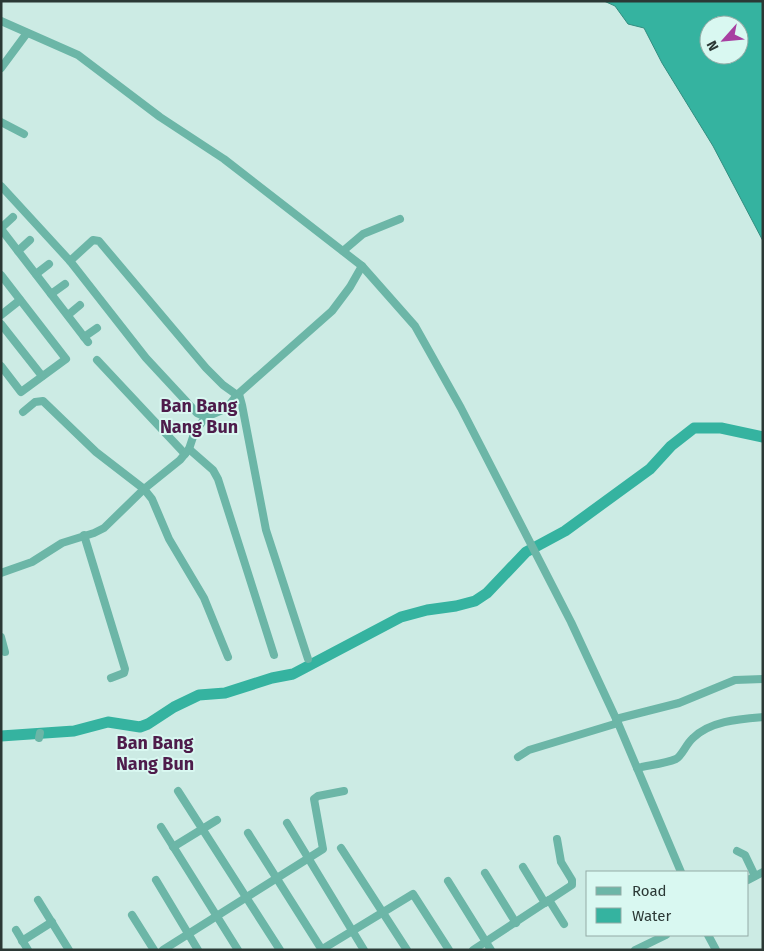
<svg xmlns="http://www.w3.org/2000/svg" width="764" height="951" font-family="'Fira Sans',sans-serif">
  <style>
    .water { fill: #35b3a0; stroke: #328e80; fill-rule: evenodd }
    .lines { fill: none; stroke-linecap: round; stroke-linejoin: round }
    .river { stroke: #35b3a0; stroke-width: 11 }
    .minor { stroke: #6cb6a7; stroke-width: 8 }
    .labels { text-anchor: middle; stroke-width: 4; stroke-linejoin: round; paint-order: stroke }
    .quarter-label { font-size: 18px; font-weight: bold; fill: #4e1c4b; stroke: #d9f8f1 }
  </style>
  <rect width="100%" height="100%" fill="#ccebe4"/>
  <path class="water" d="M604 1H763V241L713 146 662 63 644 28 628 24 615 6ZM709 25H739V55H709Z"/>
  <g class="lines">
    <path class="river" d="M1 736 74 731 108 722 140 727 148 724 174 707 199 695 225 693 272 678 293 674 401 617 427 610 456 606 475 601 487 593 526 552 565 531 650 469 671 446 694 428H721L763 437"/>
    <g class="minor">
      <path d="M1 21 78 55 160 117 224 159 362 266 415 326 461 408 571 622 618 723 681 872"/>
      <path d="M1 68 27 33"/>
      <path d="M1 122 24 134"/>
      <path d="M1 186 70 261 146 358 197 413 206 417"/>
      <path d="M1 228 13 217"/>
      <path d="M1 229 88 342"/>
      <path d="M18 251 30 240"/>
      <path d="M343 251 363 234 400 219"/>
      <path d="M70 261 93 240 99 241 206 368 223 385 237 395"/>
      <path d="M36 274 49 264"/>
      <path d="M1 275 66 359 21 392 1 366"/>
      <path d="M51 294 65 284"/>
      <path d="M1 315 20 300"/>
      <path d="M68 315 80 305"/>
      <path d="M1 324 42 376"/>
      <path d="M84 337 97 328"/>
      <path d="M97 360 185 454"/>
      <path d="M239 394 242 405 266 530 308 659"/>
      <path d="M23 412 35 402 43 401 96 452 144 489 152 499 169 539 204 598 228 657"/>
      <path d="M189 449 213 470 218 479 274 655"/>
      <path d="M84 535 125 669 124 673 111 678"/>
      <path d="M1 573 32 562 62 543 94 533 104 528 144 489 180 460 189 449 195 431 206 417 227 408 237 395 332 311 350 287 362 266"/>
      <path d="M1 637 5 652"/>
      <path d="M616 719 679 703 735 680 763 679"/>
      <path d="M39 738 40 733"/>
      <path d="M518 757 529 750 618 723"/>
      <path d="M637 768C649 765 664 764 676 759 682 756 686 744 693 738 710 721 739 719 763 717"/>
      <path d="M178 791 280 950"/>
      <path d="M287 823 364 950"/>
      <path d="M161 827 238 950"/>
      <path d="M248 833 322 950"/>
      <path d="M173 847 217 820"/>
      <path d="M341 848 407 950"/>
      <path d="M737 851 745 855 755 876"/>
      <path d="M523 867 545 903"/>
      <path d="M485 873 516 923"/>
      <path d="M156 880 198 950"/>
      <path d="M748 880 763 872"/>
      <path d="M448 881 491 950"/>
      <path d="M38 900 69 950"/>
      <path d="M549 900 564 924"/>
      <path d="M132 915 154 950"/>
      <path d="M16 930 28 950"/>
      <path d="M708 935 716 950"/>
      <path d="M22 941 52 922"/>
      <path d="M163 950 323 849 314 799 318 796 344 791"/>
      <path d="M321 950 413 894 449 950"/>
      <path d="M473 950 572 885V880L561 862 557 839"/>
      <path d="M635 950 666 935"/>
    </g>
  </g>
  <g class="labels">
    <g class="quarter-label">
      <text x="199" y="412">Ban Bang<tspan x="199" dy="21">Nang Bun</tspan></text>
      <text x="155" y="749">Ban Bang<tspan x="155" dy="21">Nang Bun</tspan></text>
    </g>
  </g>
  <rect width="764" height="951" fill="none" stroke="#2b3835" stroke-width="5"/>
  <rect x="586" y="871" width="162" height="65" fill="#d9f8f1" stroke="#93aba6"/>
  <rect x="596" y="887" width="25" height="8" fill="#6cb6a7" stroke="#93aba6"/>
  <text x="632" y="896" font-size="15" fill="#2b3835">Road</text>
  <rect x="596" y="908" width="25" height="15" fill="#35b3a0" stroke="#93aba6"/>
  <text x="632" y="921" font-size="15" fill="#2b3835">Water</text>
  <g transform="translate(724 40) rotate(243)"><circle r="24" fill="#d9f8f1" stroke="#93aba6"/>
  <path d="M0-4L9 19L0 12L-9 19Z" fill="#a73fa1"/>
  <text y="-8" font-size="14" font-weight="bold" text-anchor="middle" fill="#2b3835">N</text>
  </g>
</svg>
